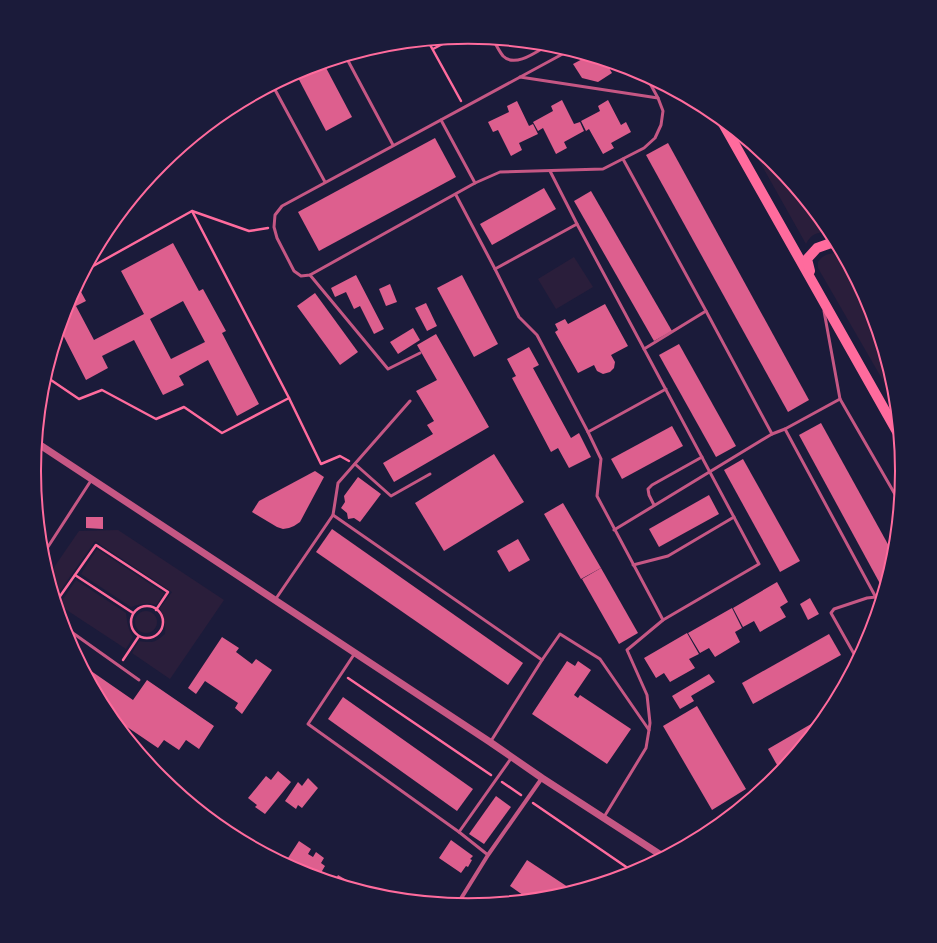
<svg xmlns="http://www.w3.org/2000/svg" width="937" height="943" font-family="Mulish,sans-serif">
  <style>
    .green { fill: #2a1e3b }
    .building { fill: #dd5f8e; fill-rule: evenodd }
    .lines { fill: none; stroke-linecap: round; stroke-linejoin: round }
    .path { stroke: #ff6b9d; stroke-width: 2.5 }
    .service { stroke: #c65784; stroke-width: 3 }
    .minor { stroke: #c65784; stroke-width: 4 }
    .tertiary { stroke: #c65784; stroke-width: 7 }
    .primary { stroke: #ff6b9d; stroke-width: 10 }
    .rim { fill: none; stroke: #ff6b9d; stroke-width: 2 }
  </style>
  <rect width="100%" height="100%" fill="#1b1b3a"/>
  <g class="green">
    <path d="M748 141 776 164 823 222 828 232C817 232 811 234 806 244Z"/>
    <path d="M835 253 841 256 871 309 895 387 896 403 818 268V262C823 255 827 254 835 253Z"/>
    <path d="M574 257 593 287 556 309 538 279Z"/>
    <path d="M118 530 224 600 170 679 132 653 139 641C152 643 155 643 165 634 166 624 164 618 160 608L172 592 95 541 55 598 48 576 79 531Z"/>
    <path d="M97 549 164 593 156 605C146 602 141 604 131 607L81 574Z"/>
    <path d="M76 580 126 613C127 622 128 629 133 637L126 649 59 605Z"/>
    <circle cx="146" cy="622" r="11"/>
  </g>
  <g class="building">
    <path d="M588 56 605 61 612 73 598 82 582 78 573 64Z"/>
    <path d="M324 64 352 117 326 131 296 74 302 70Z"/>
    <path d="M562 100 574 124 580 122 584 131 564 142 567 148 556 154 543 128 538 131 533 122 553 111 551 106Z"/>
    <path d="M608 100 621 125 626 122 631 132 611 143 614 148 603 154 589 129 586 131 581 121 600 111 598 106Z"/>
    <path d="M517 101 529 126 533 124 538 134 519 143 522 150 511 156 498 130 493 132 488 122 509 112 507 106Z"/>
    <path d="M435 138 456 177 319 251 298 212Z"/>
    <path d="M668 143 809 400 788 412 646 155Z"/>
    <path d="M544 188 556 209 492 245 480 224Z"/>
    <path d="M591 191 672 331 654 341 574 201Z"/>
    <path d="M173 243 199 291 203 289 226 331 222 333 259 404 237 416 208 360 179 376 184 385 163 395 134 340 102 356 108 368 86 380 60 329 67 305 74 293 80 290 86 301 76 306 94 340 144 314 121 271ZM183 301 205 342 171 359 150 319Z"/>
    <path d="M356 275 384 329 374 334 360 306 354 309 346 292 335 297 331 288Z"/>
    <path d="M462 275 498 344 474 357 437 288Z"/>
    <path d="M390 284 397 302 386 306 379 289Z"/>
    <path d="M315 293 358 352 340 365 297 306Z"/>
    <path d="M426 303 437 326 427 331 415 308Z"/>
    <path d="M605 304 628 346 611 355 615 362 614 368 610 372 603 374 597 371 594 365 578 373 555 332 558 330 555 324 565 319 568 324Z"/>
    <path d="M413 328 420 340 398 354 390 342Z"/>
    <path d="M436 334 489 427 394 482 383 463 433 434 427 425 434 421 416 391 437 380 417 345Z"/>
    <path d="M679 344 736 446 716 457 659 355Z"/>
    <path d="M529 347 539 365 533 368 571 438 579 433 591 457 569 468 558 448 551 452 512 378 516 376 507 359Z"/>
    <path d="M821 423 895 557 884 591 799 435Z"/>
    <path d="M672 426 683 446 622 479 611 459Z"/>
    <path d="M494 454 524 502 444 551 415 503Z"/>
    <path d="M743 459 800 561 780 572 724 470Z"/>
    <path d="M315 471 324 477 300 522 294 526 289 528 283 529 277 527 252 512 259 501Z"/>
    <path d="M358 477 381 494 360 522 354 518 348 519 347 513 341 508 345 502 344 496Z"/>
    <path d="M709 495 719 514 659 547 649 529Z"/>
    <path d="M563 503 601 568 581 579 544 514Z"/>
    <path d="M38 507 43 511 38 517Z"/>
    <path d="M86 517H103V529L86 528Z"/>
    <path d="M332 529 523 663 508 685 316 552Z"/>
    <path d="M518 539 530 560 509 572 497 551Z"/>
    <path d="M601 568 638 633 619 644 582 579Z"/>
    <path d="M777 582 788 602 780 607 786 617 760 632 754 621 743 627 733 608Z"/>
    <path d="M810 598 819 614 808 620 800 604Z"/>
    <path d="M732 608 742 628 735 632 740 642 715 657 709 648 700 653 688 633Z"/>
    <path d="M687 633 699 654 689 659 695 668 670 682 664 673 656 678 644 658Z"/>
    <path d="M829 634 841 655 753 704 742 683Z"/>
    <path d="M222 637 239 648 236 652 252 664 256 659 272 670 242 714 235 708 238 703 205 681 196 694 188 688Z"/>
    <path d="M567 661 575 666 578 661 591 670 574 695 578 698 580 695 631 729 607 764 532 714Z"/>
    <path d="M81 664 133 700 147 680 214 726 199 749 186 740 179 750 164 740 158 748 108 714Z"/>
    <path d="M709 674 715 682 691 696 694 701 680 709 672 696Z"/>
    <path d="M343 697 473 789 457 811 328 719Z"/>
    <path d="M697 706 746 789 712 810 663 726Z"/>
    <path d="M818 720 820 725 781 772 768 749Z"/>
    <path d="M278 771 291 782 265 814 255 807 257 805 248 798 266 776 271 780Z"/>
    <path d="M308 778 318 788 302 808 298 805 296 809 285 801 298 782 302 786Z"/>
    <path d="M496 796 511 807 484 844 469 834Z"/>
    <path d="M723 821H724L711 832 708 827 715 822 717 824Z"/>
    <path d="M451 840 473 856 470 859 472 860 468 867 466 866 461 873 439 858Z"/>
    <path d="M299 841 311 849 308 854 313 857 316 852 324 858 321 863 325 866 319 876 314 872 311 876 304 873 286 861Z"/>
    <path d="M527 860 574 891 553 898 530 900 510 886Z"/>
    <path d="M338 875 367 892 334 882Z"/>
    <path d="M370 889 377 893 375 895 368 893Z"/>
  </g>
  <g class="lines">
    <g class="path">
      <path d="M428 41 461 101"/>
      <path d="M433 49 452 39"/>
      <path d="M192 211 289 398"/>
      <path d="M86 270 192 211 249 231 268 228"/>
      <path d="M45 376 79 399 102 390 156 419 184 407 222 433 289 398 321 464 340 456 349 461"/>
      <path d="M75 575 133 613"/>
      <path d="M56 602 96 545 168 592 156 610"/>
      <circle cx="147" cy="622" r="16"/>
      <path d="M123 660 139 636"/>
      <path d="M348 678 491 775"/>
      <path d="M502 782 521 795"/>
      <path d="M533 803 635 873"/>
    </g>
    <g class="service">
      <path d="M493 39C496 45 499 51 503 56 515 68 536 52 548 45"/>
      <path d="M570 50 282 206 275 215 274 227 277 238 294 271 301 276 310 275 475 183 500 172 603 169 644 148 655 138 661 125 663 111 658 98 646 76"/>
      <path d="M346 57 393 145"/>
      <path d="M520 77 658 98"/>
      <path d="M273 86 325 182"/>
      <path d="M441 120 475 183"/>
      <path d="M623 159 706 311 772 434"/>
      <path d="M550 171 577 224"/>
      <path d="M456 195 495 269 577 224C638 337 698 450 759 564L663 620 597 496 601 459 588 432 666 389"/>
      <path d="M495 269 519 317 537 335 588 432"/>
      <path d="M310 275 388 369 420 353"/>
      <path d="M824 311 840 399 900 503"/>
      <path d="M644 349 706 311"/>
      <path d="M785 429 880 605"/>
      <path d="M355 464 391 496 430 474"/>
      <path d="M654 505 649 495 648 489 652 485 702 457"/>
      <path d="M333 515 338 483 410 401"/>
      <path d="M614 530 772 434 785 429 840 399"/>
      <path d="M42 556 92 479"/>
      <path d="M633 565 668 556 734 517"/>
      <path d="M275 600 333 515 542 660 491 741"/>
      <path d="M63 626 139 680"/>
      <path d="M355 653 308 724 459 832 512 757"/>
      <path d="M542 660 560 634 600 659 649 730 646 748 604 817"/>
      <path d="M858 661 831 613 834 609 867 598 876 597"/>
      <path d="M649 730 650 723 647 695 627 650 663 620"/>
      <path d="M459 832 488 855"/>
    </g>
    <path class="minor" d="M457 905 488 855 542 778"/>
    <path class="tertiary" d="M37 443 490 742 542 778 664 857"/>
    <g class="primary">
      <path d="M721 120 900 437"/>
      <path d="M810 271 807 259 817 248 831 243 838 246"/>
    </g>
  </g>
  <path d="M0 0H937V943H0ZM41 471a427 427 0 1 1 854 0a427 427 0 1 1-854 0Z" fill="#1b1b3a" fill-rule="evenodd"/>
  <path class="rim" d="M41 471a427 427 0 1 1 854 0a427 427 0 1 1-854 0Z"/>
</svg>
